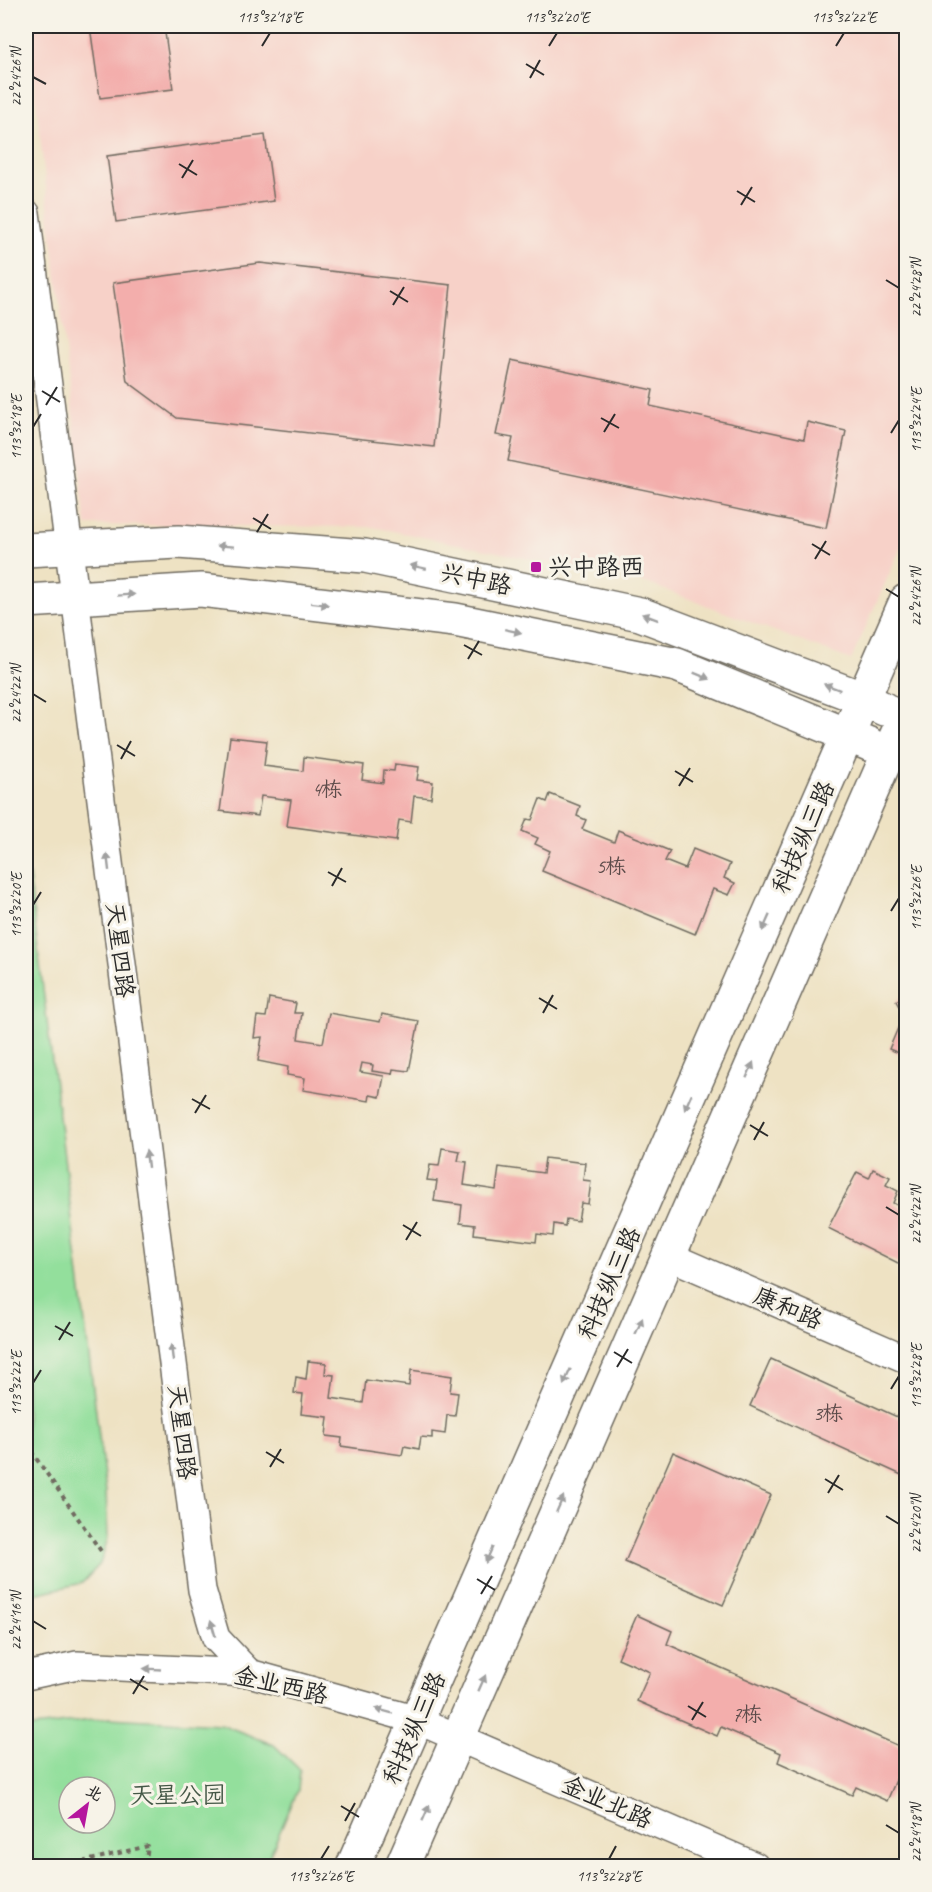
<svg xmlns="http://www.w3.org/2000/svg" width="932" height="1892" font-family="Caveat,'LXGW WenKai TC',sans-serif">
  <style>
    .built { fill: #f7d1c8 }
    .green { fill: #93df9c; stroke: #5f8564; stroke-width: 1.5; fill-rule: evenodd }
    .building { fill: #f3aeac }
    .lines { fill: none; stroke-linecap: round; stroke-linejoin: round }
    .street-casing { stroke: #6f6b60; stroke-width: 30 }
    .secondary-casing { stroke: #6f6b60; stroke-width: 36 }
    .path { stroke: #6f6b60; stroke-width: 4; stroke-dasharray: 4.5 4.5; stroke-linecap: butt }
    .street { stroke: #fff; stroke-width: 27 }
    .secondary { stroke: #fff; stroke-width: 33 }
    .oneway { fill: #a0a0a0 }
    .ticks { fill: none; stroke: #2b2b2b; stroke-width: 2 }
    .poi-dot { fill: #b5179e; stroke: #f7f3e8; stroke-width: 2 }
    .labels { text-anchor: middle; stroke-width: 6; stroke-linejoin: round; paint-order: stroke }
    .number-label { font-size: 21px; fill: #5d4c4b }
    .poi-label { font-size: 24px; fill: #2b2b2b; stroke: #f7f3e8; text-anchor: start }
    .street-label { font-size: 24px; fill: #2b2b2b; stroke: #f7f3e8 }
    .park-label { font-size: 24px; fill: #455847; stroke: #f7f3e8 }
    .neatline { fill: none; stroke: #2b2b2b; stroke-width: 2 }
    .ticks-label { font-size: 15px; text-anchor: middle; fill: #2b2b2b }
  </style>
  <rect width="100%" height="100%" fill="#f7f3e8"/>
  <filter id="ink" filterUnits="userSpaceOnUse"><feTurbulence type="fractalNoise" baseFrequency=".0167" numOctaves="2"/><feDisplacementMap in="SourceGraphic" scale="12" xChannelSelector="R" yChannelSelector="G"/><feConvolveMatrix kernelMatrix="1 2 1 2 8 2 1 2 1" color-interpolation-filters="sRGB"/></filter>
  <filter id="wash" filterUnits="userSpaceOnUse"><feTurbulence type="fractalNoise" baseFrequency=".008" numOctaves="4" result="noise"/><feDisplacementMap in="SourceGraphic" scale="24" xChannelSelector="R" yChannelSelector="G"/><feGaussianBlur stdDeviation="1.35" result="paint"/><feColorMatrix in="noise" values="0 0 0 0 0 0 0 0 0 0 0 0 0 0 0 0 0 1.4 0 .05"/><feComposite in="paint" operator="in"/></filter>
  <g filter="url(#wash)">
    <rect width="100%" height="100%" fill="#eee2c3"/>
    <path class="built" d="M27 26H906V536L851 660 644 582 373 527 86 525Z"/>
    <g class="green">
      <path d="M26 853 106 1492 108 1538 100 1564 82 1583 26 1596Z"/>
      <path d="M109 1718 221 1724 274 1745 300 1770 298 1790 265 1866H26V1728ZM69 1787H105V1823H69Z"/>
    </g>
    <g id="blocks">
      <g class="building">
        <path d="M90 26H164L173 89 100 98Z"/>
        <path d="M265 135 274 201 116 222 107 156Z"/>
        <path d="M260 263 451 285 434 447 177 418 127 381 113 283Z"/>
        <path d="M512 360 653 390 650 406 804 439 807 422 846 431 826 528 508 461 513 438 496 435Z"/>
        <path d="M230 737 267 741 264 766 303 771 304 757 364 765 362 780 383 783 384 770 394 771 395 764 419 767 417 780 433 782 431 798 414 796 411 822 399 820 396 841 287 826 291 800 261 796 258 816 220 811Z"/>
        <path d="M550 794 580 806 577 816 586 820 582 829 614 842 618 830 670 851 665 861 685 869 693 849 730 864 724 878 735 883 729 895 713 889 695 934 542 871 550 851 535 844 538 838 522 831 527 819 532 820 540 799 547 802Z"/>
        <path d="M906 994V1019L896 1001Z"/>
        <path d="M269 998 296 1003 294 1013H302L298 1039 323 1043 329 1013 380 1022 382 1014 419 1021 409 1071 393 1069 392 1074 372 1071 373 1065 362 1063 360 1072 384 1076 380 1097 370 1095 369 1101 303 1090 305 1078 287 1075 288 1067 258 1061 262 1037 254 1038 257 1016 266 1017Z"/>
        <path d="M901 1021 906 1024V1056L889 1049Z"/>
        <path d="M442 1148 460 1151 458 1161 467 1162 464 1185 496 1190 499 1167 543 1173 545 1158 585 1163 583 1180 591 1181 588 1204 581 1203 578 1221 566 1219 565 1226 554 1224 553 1236 537 1234 536 1242 474 1234 475 1225 460 1223 462 1205 434 1201 437 1181 427 1180 430 1165 439 1166Z"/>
        <path d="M873 1169 890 1177 886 1185 898 1191 893 1203 906 1210V1267L828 1228 857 1172 869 1178Z"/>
        <path d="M771 1359 906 1421V1477L750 1406Z"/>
        <path d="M308 1361 326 1363 325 1374 334 1375 331 1398 363 1403 366 1380 409 1386 411 1370 452 1376 450 1392 458 1393 455 1416 447 1415 445 1434 432 1432V1438L421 1437 419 1449 404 1446 402 1455 341 1446 342 1438 326 1436 328 1417 301 1414 303 1394 294 1393 296 1377 306 1379Z"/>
        <path d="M673 1452 771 1495 723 1605 625 1562Z"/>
        <path d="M637 1615 672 1631 667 1644 906 1749V1757L887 1801 856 1787 852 1795 778 1762 781 1753 721 1727 717 1736 637 1701 650 1672 618 1658Z"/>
      </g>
    </g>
  </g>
  <g filter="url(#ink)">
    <use href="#blocks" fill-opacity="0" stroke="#6f6b60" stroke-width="1.5"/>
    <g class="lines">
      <defs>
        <g id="street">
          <path d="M26 213 202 1590 216 1638 249 1673"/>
          <path d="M669 1256 906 1359"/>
          <path d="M26 1676 77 1665 249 1673 417 1720 755 1866"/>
        </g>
        <g id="secondary">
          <path d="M26 550 178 542 365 556 640 614 864 699 884 709"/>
          <path d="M26 601 201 590 455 620 677 665 869 744"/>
          <path d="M353 1866 906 601"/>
          <path d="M402 1866 889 752 906 715"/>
        </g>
      </defs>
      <use href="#street" class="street-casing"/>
      <use href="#secondary" class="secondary-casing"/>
      <g class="path">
        <path d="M26 1444 103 1554"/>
        <path d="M65 1866 148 1846 145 1866"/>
        <path d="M216 1866 227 1863"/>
      </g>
      <use href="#street" class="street"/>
      <use href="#secondary" class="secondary"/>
    </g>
    <defs><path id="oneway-solid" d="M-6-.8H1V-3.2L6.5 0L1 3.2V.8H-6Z" transform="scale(1.5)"/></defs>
    <g class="oneway">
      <use href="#oneway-solid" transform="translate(225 546) rotate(-176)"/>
      <use href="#oneway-solid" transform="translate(418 567) rotate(-168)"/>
      <use href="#oneway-solid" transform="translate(126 595) rotate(-4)"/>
      <use href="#oneway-solid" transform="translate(320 604) rotate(7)"/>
      <use href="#oneway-solid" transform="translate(650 617) rotate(-159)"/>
      <use href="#oneway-solid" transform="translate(513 631) rotate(12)"/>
      <use href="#oneway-solid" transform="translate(702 676) rotate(22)"/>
      <use href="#oneway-solid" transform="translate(832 687) rotate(-159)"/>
      <use href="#oneway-solid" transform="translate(108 862) rotate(-97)"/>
      <use href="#oneway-solid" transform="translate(766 923) rotate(114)"/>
      <use href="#oneway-solid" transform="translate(750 1070) rotate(-66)"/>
      <use href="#oneway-solid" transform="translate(688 1102) rotate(114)"/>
      <use href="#oneway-solid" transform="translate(147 1159) rotate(-97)"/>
      <use href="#oneway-solid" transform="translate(639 1326) rotate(-66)"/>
      <use href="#oneway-solid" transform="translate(172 1353) rotate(-97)"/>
      <use href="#oneway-solid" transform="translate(567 1377) rotate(114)"/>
      <use href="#oneway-solid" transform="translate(560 1504) rotate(-66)"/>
      <use href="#oneway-solid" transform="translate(489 1555) rotate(114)"/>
      <use href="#oneway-solid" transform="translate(213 1628) rotate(-106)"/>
      <use href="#oneway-solid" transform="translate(152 1669) rotate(-177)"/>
      <use href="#oneway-solid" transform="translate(482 1683) rotate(-66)"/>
      <use href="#oneway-solid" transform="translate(384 1711) rotate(-165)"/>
      <use href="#oneway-solid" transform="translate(426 1813) rotate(-66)"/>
    </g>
  </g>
  <path class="ticks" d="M262 46 270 33M549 46 557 33M836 46 844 33M526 64 544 75M33 77 46 84M530 78 540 60M179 164 197 175M182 178 193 160M737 191 755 202M741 205 752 187M886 280 899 288M390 291 408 302M393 305 404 287M42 391 60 402M46 405 57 387M601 418 619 428M33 427 41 414M604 432 615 414M891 433 899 420M253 518 271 529M257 532 268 514M812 544 830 555M815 559 826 541M886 589 899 597M464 645 482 655M468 659 479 641M33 694 46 702M117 745 135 756M121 759 131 741M675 771 693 782M679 786 690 768M328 872 346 882M332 886 342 868M33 905 41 892M891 911 899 898M539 998 557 1009M543 1013 553 995M192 1099 210 1109M195 1113 206 1095M750 1125 768 1136M754 1140 764 1122M886 1207 899 1215M403 1225 421 1236M406 1240 417 1222M55 1326 73 1336M59 1340 70 1322M614 1352 632 1363M617 1367 628 1349M33 1383 41 1370M891 1389 899 1376M266 1452 284 1463M270 1467 281 1449M825 1479 843 1490M828 1493 839 1475M886 1516 899 1524M477 1579 495 1590M481 1594 492 1576M33 1621 46 1629M130 1679 148 1690M133 1694 144 1676M688 1706 706 1717M692 1720 703 1702M341 1806 359 1817M345 1821 355 1803M886 1825 899 1833M321 1859 329 1846M609 1859 616 1846"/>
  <rect class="poi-dot" x="530" y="561" width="12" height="12" rx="3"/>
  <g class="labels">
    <g class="number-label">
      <text x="327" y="796">4栋</text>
      <text x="611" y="873">5栋</text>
      <text x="828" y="1420">3栋</text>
      <text x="747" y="1721">7栋</text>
    </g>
    <g class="poi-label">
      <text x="548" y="575">兴中路西</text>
    </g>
    <g class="street-label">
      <text transform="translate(476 579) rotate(12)" y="8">兴中路</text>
      <text transform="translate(803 837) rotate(-66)" y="8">科技纵三路</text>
      <text transform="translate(120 950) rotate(83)" y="8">天星四路</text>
      <text transform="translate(609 1283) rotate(-66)" y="8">科技纵三路</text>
      <text transform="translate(788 1308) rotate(23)" y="8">康和路</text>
      <text transform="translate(182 1432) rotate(83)" y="8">天星四路</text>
      <text transform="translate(281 1685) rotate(13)" y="8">金业西路</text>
      <text transform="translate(414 1728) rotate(-66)" y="8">科技纵三路</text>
      <text transform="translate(607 1802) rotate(24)" y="8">金业北路</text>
    </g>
    <g class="park-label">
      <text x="178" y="1803">天星公园</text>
    </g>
  </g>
  <rect width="932" height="1892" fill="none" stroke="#f7f3e8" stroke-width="66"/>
  <g transform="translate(87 1805) rotate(31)"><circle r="28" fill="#f7f3e8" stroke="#a5a39c" stroke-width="1.5"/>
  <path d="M0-4.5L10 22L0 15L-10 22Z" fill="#b5179e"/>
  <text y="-9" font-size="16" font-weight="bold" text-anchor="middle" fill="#2b2b2b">北</text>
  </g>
  <rect x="33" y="33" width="866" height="1826" class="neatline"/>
  <g class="ticks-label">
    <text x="270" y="22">113°32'18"E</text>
    <text x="557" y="22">113°32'20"E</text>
    <text x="844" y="22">113°32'22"E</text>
    <text transform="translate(16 77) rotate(-90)" y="5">22°24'26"N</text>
    <text transform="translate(916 288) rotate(-90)" y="5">22°24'28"N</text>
    <text transform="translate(916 420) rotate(-90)" y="5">113°32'24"E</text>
    <text transform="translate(16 427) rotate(-90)" y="5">113°32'18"E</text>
    <text transform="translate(916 597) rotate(-90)" y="5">22°24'26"N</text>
    <text transform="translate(16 694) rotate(-90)" y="5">22°24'22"N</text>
    <text transform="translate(916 898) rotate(-90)" y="5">113°32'26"E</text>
    <text transform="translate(16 905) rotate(-90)" y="5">113°32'20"E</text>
    <text transform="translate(916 1215) rotate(-90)" y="5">22°24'22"N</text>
    <text transform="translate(916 1376) rotate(-90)" y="5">113°32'28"E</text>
    <text transform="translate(16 1383) rotate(-90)" y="5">113°32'22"E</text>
    <text transform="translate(916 1524) rotate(-90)" y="5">22°24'20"N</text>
    <text transform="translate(16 1621) rotate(-90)" y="5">22°24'16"N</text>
    <text transform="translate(916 1833) rotate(-90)" y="5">22°24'18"N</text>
    <text x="321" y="1881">113°32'26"E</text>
    <text x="609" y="1881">113°32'28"E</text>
  </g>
</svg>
